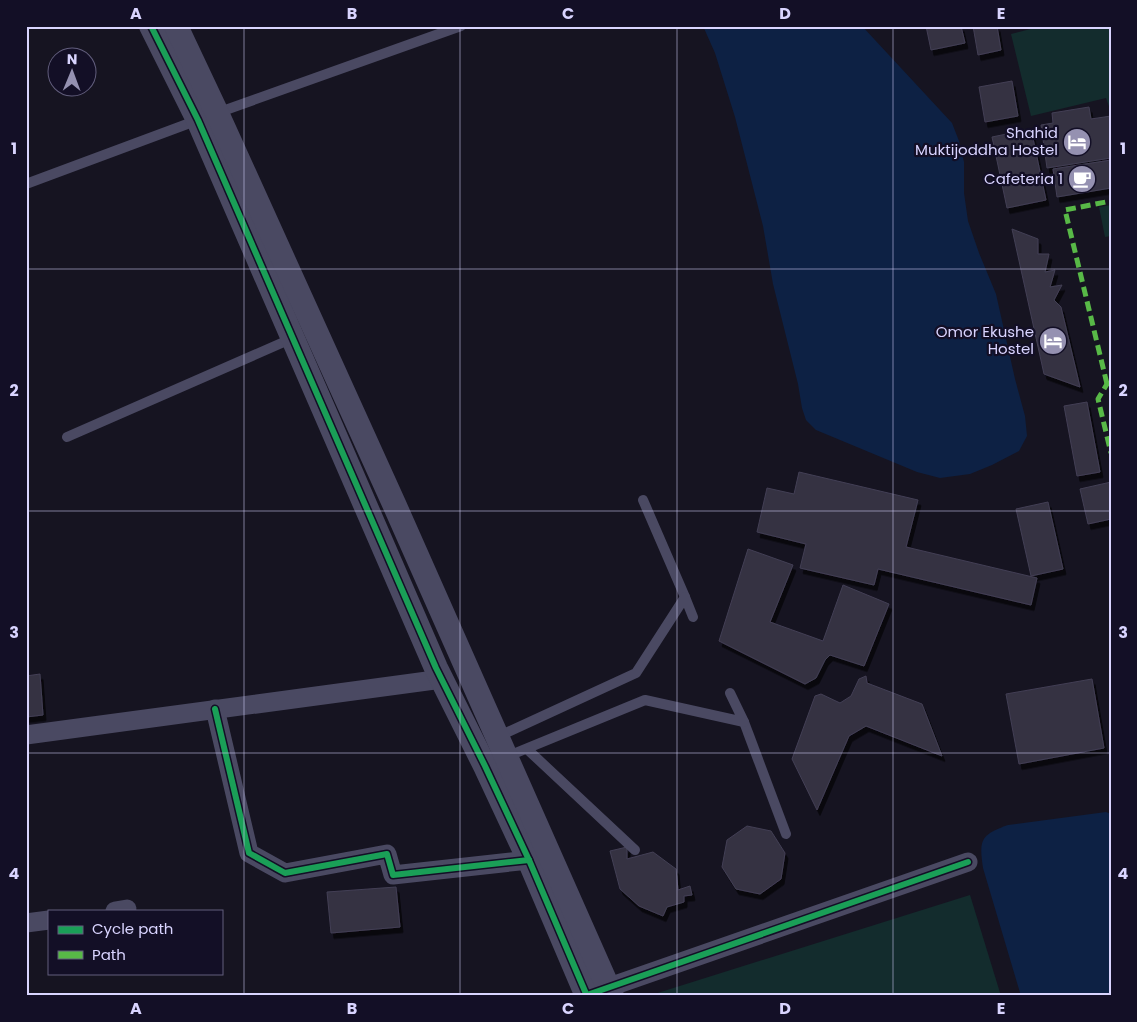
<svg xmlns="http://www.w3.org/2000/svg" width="1137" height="1022" font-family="Poppins,sans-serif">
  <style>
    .green { fill: #132c2d }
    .water { fill: #0d2144 }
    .building { fill: #343243; stroke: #433f54; filter: url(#shadow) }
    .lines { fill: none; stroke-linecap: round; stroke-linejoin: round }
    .service { stroke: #4a4962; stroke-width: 10 }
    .minor { stroke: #4a4962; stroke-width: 19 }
    .tertiary { stroke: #4a4962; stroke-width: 24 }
    .quiet { stroke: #58b947; stroke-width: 5; stroke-dasharray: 10 5; stroke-linecap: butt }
    .cycleway-casing { stroke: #130f26; stroke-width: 9 }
    .cycleway { stroke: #1a9f57; stroke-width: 6 }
    .grid { fill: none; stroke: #d9d4ff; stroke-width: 1; stroke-opacity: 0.55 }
    .labels { text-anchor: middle; stroke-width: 4.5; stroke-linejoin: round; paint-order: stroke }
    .poi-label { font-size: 15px; fill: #d9d4ff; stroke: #130f26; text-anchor: end }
    .neatline { fill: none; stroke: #d9d4ff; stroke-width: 2 }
    .grid-label { font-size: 16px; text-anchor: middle; font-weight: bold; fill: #d9d4ff }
  </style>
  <defs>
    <filter id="shadow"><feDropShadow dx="3" dy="5.5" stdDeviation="0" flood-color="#0009"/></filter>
  </defs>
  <rect width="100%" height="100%" fill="#161421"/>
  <g class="green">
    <path d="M1042 26H1111V112L1106 98 1031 116 1011 34Z"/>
    <path d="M1111 205V236L1105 237 1099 207Z"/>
    <path d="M970 895 1001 996H648Z"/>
  </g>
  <g class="water">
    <path d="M703 26H862L952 123 959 141 964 162V193L968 221 979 253 996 294 1015 379 1025 416 1027 436 1019 451 992 465 970 474 940 478 917 472 816 430 806 420 802 408 798 384 773 284 763 226 735 117 715 53Z"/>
    <path d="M1106 812 1111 814V996H1021L983 868C979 840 980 835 1008 825Z"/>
  </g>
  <g class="building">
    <path d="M926 26H961L965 43 931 50Z"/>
    <path d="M973 26H997L1001 50 978 55Z"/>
    <path d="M1012 81 1018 116 985 122 979 87Z"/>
    <path d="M1089 107 1091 119 1111 116V158L1047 168 1041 125 1053 123 1052 113Z"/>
    <path d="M1031 129 1046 200 1007 208 992 137Z"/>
    <path d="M1111 160V188L1057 197 1053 169Z"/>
    <path d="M1012 229 1038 239V254H1049L1045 272 1055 270 1050 287 1062 285 1054 300 1061 307 1080 387 1044 374Z"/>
    <path d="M1087 402 1100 472 1077 476 1064 406Z"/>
    <path d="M799 472 918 500 906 547 1037 578 1031 605 878 569 874 585 800 568 806 544 757 532 767 488 794 494Z"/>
    <path d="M1111 482V519L1088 524 1080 489Z"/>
    <path d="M1048 502 1063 569 1031 576 1016 509Z"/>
    <path d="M748 549 793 565 770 622 823 641 843 585 889 604 864 666 830 655 825 660 816 678 805 684 719 641Z"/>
    <path d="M40 674 43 715 26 717V676Z"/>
    <path d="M866 676 867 683 922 704 942 756 866 726 849 736 817 810 792 759 815 696 821 694 840 703 851 696 859 679Z"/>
    <path d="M1092 679 1104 748 1019 764 1006 694Z"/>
    <path d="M747 826 771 831 785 853 781 879 760 894 736 889 722 867 727 840Z"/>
    <path d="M627 847V859L653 852 676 869 678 890 690 886 692 895 684 896V902L667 907 663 916 639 906 620 889 610 851Z"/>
    <path d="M396 887 400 927 331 933 327 892Z"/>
  </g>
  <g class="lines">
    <g class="service">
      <path d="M217 113 461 26"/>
      <path d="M26 184 198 120"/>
      <path d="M67 437 293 338"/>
      <path d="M643 500 685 597"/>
      <path d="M744 722 786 834"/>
      <path d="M497 737 636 673 685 597 693 617"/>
      <path d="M527 749 635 850"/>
      <path d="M506 757 645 700 744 722 730 693"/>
    </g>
    <g class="minor">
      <path d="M215 709 249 853 285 873 387 854 393 875 529 860"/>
      <path d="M26 735 442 679"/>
      <path d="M115 911 127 909"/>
      <path d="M26 923 49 920"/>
      <path d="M595 992 968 862"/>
    </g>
    <g class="tertiary">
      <path d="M151 26 198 120 436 668 485 766 529 860 587 996"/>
      <path d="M176 26 217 113 395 506 612 996"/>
    </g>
    <g class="quiet">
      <path d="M1111 383 1107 384 1098 399 1111 453"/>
      <path d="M1107 384 1065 210 1111 201"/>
    </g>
    <defs>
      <g id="cycleway">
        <path d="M151 26 198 120 436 668 485 766 529 860 587 996"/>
        <path d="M215 709 249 853 285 873 387 854 393 875 529 860"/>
        <path d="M587 995 968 862"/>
      </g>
    </defs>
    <use href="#cycleway" class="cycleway-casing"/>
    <use href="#cycleway" class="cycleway"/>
  </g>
  <path class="grid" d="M244 26V996M460 26V996M677 26V996M893 26V996M26 269H1111M26 511H1111M26 753H1111"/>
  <defs>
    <symbol id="hotel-disc" viewBox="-11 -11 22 22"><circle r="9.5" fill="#9591b1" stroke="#130f26"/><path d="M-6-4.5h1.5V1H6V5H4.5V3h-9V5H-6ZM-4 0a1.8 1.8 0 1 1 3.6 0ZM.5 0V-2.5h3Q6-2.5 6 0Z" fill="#fff"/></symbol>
    <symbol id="cafe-disc" viewBox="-11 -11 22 22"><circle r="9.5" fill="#9591b1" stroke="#130f26"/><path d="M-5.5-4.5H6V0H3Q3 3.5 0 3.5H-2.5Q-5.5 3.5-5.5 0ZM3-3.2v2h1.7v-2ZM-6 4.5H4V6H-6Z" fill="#fff"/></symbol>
  </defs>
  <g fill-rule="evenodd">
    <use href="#hotel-disc" x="1061" y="126" width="32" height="32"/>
    <use href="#cafe-disc" x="1066" y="163" width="32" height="32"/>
    <use href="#hotel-disc" x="1037" y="325" width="32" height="32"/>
  </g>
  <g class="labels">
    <g class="poi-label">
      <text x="1058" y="138">Shahid<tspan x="1058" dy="17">Muktijoddha Hostel</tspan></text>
      <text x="1063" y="184">Cafeteria 1</text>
      <text x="1034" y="337">Omor Ekushe<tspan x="1034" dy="17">Hostel</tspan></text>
    </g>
  </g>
  <rect width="1137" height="1022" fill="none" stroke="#130f26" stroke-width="55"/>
  <rect x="48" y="910" width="175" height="65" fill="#130f26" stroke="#625e7d"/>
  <rect x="58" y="926" width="25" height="8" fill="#1a9f57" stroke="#625e7d"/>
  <text x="92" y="934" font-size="15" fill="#d9d4ff">Cycle path</text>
  <rect x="58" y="951" width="25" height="8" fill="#58b947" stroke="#625e7d"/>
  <text x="92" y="960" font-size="15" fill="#d9d4ff">Path</text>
  <g transform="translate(72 72) rotate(1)"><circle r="24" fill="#130f26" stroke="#625e7d"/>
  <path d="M0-4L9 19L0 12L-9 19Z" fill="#9591b1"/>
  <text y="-8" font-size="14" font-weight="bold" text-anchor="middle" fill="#d9d4ff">N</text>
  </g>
  <rect x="28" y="28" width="1082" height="966" class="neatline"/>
  <g class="grid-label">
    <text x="136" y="19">A</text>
    <text x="352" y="19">B</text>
    <text x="568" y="19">C</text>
    <text x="785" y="19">D</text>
    <text x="1001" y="19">E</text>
    <text x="14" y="154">1</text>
    <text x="1123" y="154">1</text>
    <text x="14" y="396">2</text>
    <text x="1123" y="396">2</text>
    <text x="14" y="638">3</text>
    <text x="1123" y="638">3</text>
    <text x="14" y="879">4</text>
    <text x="1123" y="879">4</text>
    <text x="136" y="1014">A</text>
    <text x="352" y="1014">B</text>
    <text x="568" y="1014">C</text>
    <text x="785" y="1014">D</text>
    <text x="1001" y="1014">E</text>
  </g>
</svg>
